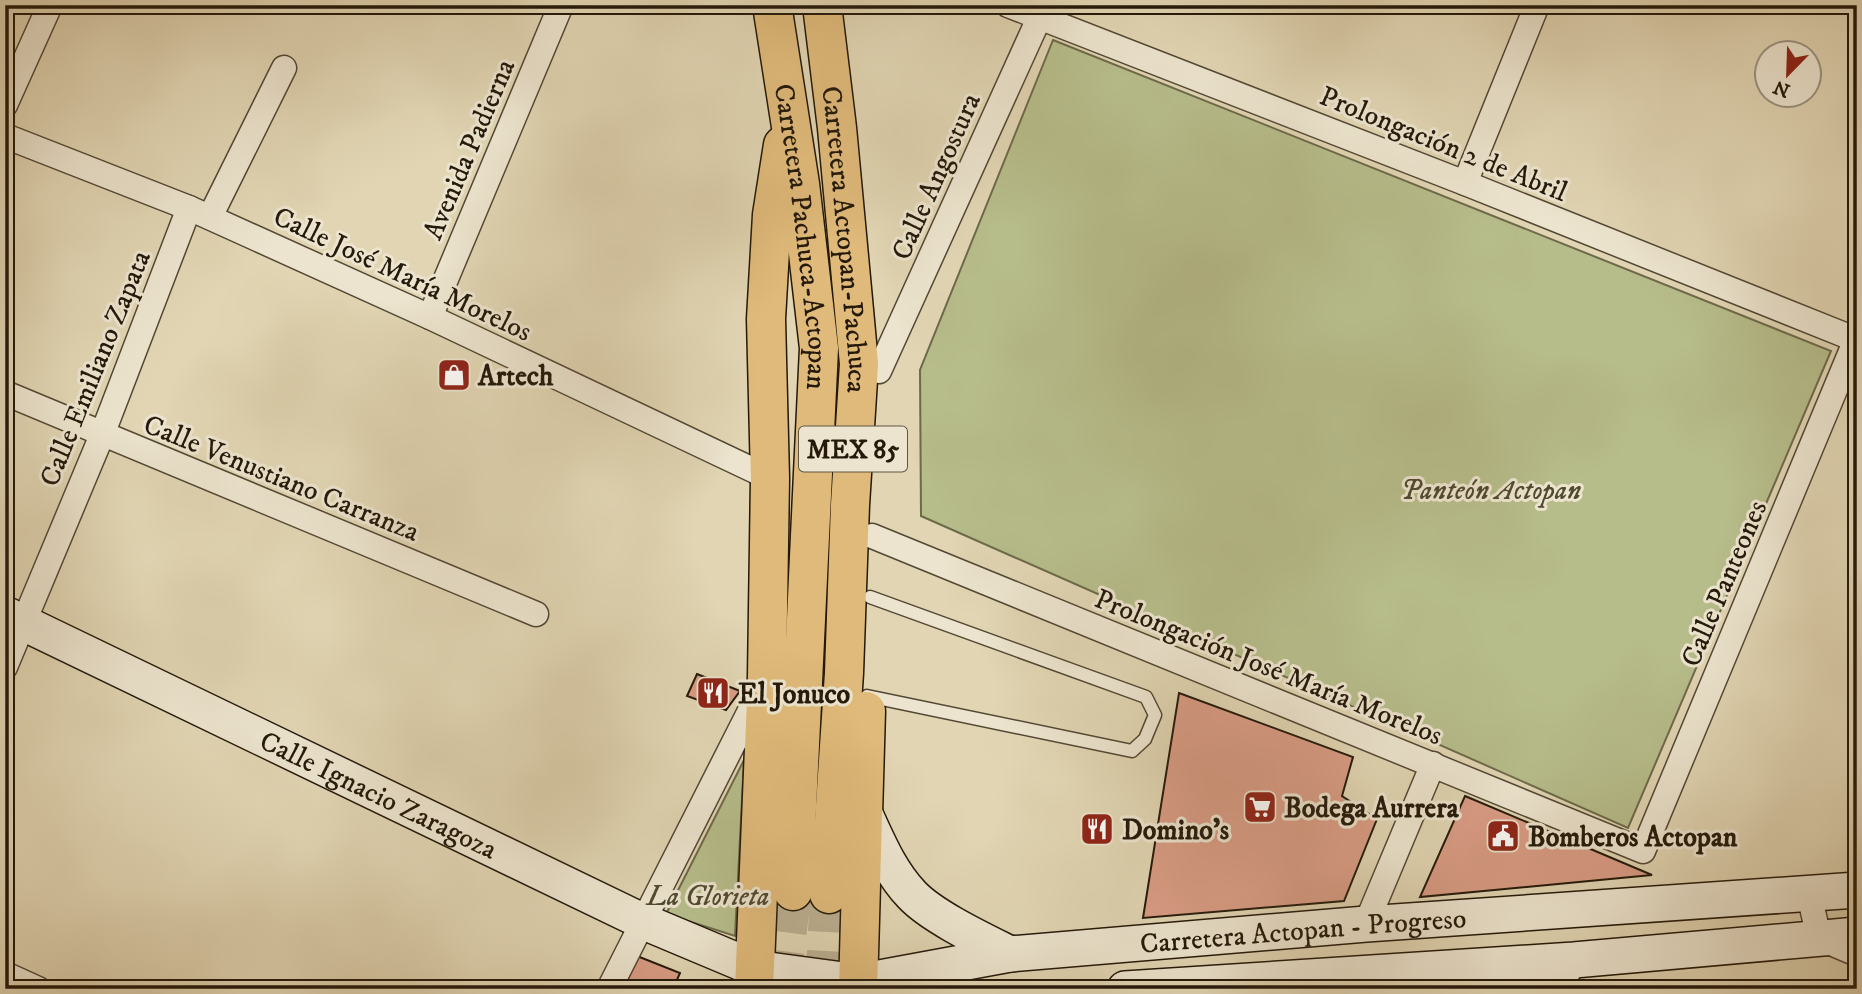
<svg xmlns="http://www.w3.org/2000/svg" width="1862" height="994" font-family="'IM FELL DW Pica',serif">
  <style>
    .green { fill: #b6bc8a; stroke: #6d6a4a; stroke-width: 2 }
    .building { fill: #d99c85; stroke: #24190a; stroke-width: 2 }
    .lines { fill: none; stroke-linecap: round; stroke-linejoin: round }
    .primary-tunnel { stroke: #bbaf91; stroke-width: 38; stroke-dasharray: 38 19; stroke-linecap: butt }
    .service-casing { stroke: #534834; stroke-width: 15 }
    .minor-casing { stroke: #534834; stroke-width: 27 }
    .secondary-casing { stroke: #24190a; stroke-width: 38 }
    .primary-casing { stroke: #24190a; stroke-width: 41 }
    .service { stroke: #ece4ce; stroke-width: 12 }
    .minor { stroke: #ece4ce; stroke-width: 24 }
    .secondary { stroke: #ece4ce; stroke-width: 35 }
    .primary { stroke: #e0ba7a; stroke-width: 38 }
    .labels { text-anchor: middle; stroke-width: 6; stroke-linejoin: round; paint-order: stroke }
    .shield { fill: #ece4ce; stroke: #605645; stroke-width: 2 }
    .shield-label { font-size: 26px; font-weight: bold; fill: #24190a }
    .street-label { font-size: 28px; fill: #24190a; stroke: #ece4ce }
    .poi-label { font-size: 28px; font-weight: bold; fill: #24190a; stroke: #ece4ce; text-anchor: start }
    .park-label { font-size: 28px; font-style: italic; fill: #504a30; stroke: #ece4ce }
  </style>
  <rect width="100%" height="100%" fill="#e1d5b3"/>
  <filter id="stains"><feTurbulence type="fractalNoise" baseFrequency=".00286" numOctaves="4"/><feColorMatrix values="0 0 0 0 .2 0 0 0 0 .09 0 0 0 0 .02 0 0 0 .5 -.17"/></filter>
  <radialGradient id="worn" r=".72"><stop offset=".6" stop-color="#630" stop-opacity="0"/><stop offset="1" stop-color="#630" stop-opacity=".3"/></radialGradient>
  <g class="green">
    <path d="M1053 40 1831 351 1628 828 921 516 920 370Z"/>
    <path d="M744 760 735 936 666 914Z"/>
  </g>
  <g class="building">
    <path d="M697 674 740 691 726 710 687 696Z"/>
    <path d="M1179 693 1353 757 1342 796 1377 819 1344 901 1143 918Z"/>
    <path d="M1465 796 1652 875 1420 897Z"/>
    <path d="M637 956 680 973 673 989H623Z"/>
  </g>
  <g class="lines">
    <g class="primary-tunnel">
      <path d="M780 989 793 891"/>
      <path d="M824 989 829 894"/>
    </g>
    <defs>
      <path id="service" d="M867 696 1132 751 1145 739 1155 715 1146 697 870 597"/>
      <g id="minor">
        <path d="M1008 5 1465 183 1857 340"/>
        <path d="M5 105 50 5"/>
        <path d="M5 136 189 208 430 317 770 478"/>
        <path d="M1465 183 1537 5"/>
        <path d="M210 217 284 68"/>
        <path d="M430 317 561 5"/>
        <path d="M879 371 1045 5"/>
        <path d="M5 393 536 614"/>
        <path d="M872 536 1643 851 1857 337"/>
        <path d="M5 667 102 435 189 208"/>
        <path d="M1809 894 1819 938 1857 954"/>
        <path d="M1366 924 1433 764"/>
        <path d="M5 974 38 989"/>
        <path d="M609 989 761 689"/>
        <path d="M1560 989 1574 960"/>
      </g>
      <g id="secondary">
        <path id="s1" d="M5 614 642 921 754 968 858 982 1010 954 1366 924 1857 890"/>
        <path d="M863 810C877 840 889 871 912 895 933 917 982 940 1010 954"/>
        <path d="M1125 989 1574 960 1857 935"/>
      </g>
      <g id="primary">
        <path id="s2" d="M772 5 800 184 819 348 793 891"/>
        <path id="s3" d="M822 5 837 128 859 364 850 505 844 673 829 894"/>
        <path d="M754 989 767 676 770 478 766 319 772 215 783 145"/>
        <path d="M858 989 866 711"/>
      </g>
    </defs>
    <use href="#service" class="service-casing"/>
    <use href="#minor" class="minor-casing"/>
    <use href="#secondary" class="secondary-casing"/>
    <use href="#primary" class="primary-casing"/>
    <use href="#service" class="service"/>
    <use href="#minor" class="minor"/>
    <use href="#secondary" class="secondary"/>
    <use href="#primary" class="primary"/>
  </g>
  <defs>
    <symbol id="shop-square" viewBox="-11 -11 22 22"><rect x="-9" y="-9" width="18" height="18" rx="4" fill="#8f2418" stroke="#ece4ce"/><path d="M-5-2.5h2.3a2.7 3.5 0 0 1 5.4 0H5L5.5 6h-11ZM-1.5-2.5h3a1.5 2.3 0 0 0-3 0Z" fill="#fff"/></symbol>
    <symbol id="restaurant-square" viewBox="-11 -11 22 22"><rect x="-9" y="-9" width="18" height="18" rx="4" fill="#8f2418" stroke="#ece4ce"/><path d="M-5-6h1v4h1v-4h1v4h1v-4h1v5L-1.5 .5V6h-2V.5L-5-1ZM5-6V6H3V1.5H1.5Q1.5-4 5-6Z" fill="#fff"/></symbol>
    <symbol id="supermarket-square" viewBox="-11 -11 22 22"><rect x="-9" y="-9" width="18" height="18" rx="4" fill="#8f2418" stroke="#ece4ce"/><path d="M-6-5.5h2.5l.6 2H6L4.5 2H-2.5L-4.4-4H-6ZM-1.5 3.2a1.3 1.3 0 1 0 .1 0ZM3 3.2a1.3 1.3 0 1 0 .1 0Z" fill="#fff"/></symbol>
    <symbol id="civic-square" viewBox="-11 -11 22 22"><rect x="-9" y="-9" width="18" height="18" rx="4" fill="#8f2418" stroke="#ece4ce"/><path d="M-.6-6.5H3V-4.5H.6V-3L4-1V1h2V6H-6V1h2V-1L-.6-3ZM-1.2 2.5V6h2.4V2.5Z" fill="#fff"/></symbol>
  </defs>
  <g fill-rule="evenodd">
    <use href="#shop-square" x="435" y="356" width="38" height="38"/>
    <use href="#restaurant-square" x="694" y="674" width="38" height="38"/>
    <use href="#supermarket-square" x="1241" y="788" width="38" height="38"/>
    <use href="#restaurant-square" x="1078" y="810" width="38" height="38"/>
    <use href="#civic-square" x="1484" y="817" width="38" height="38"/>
  </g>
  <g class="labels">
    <rect class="shield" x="799" y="426.5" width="108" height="45" rx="5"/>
    <g class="shield-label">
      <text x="853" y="458">MEX 85</text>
    </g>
    <g class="street-label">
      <text transform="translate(1444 143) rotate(22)" y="10">Prolongación 2 de Abril</text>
      <text transform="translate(468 149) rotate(-67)" y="10">Avenida Padierna</text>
      <text transform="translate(935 176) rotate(-66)" y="10">Calle Angostura</text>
      <text dy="10" stroke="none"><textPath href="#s2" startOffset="234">Carretera Pachuca-Actopan</textPath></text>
      <text dy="10" stroke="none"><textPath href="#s3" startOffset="236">Carretera Actopan-Pachuca</textPath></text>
      <text transform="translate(403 273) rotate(25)" y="10">Calle José María Morelos</text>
      <text transform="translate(94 368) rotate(-68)" y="10">Calle Emiliano Zapata</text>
      <text transform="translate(282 477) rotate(22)" y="10">Calle Venustiano Carranza</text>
      <text transform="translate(1723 583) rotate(-67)" y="10">Calle Panteones</text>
      <text transform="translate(1269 666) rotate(22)" y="10">Prolongación José María Morelos</text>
      <text dy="10" stroke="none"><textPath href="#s1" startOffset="415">Calle Ignacio Zaragoza</textPath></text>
      <text dy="10" stroke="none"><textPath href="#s1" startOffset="1382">Carretera Actopan - Progreso</textPath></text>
    </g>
    <g class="poi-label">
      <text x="478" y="385">Artech</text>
      <text x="738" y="703">El Jonuco</text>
      <text x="1284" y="817">Bodega Aurrera</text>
      <text x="1122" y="839">Domino's</text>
      <text x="1528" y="846">Bomberos Actopan</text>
    </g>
    <g class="park-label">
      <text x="1491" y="499">Panteón Actopan</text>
      <text x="708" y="905">La Glorieta</text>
    </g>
  </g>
  <rect width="1862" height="994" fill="none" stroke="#e1d5b3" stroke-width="28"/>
  <rect x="7" y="7" width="1848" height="980" fill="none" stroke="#24190a" stroke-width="3.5"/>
  <rect x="14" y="14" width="1834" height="966" fill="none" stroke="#24190a" stroke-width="2"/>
  <g transform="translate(1788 74) rotate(203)"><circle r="33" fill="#ece4ce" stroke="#9c9380" stroke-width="2"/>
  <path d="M0-5L12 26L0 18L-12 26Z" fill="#8f2418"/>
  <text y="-10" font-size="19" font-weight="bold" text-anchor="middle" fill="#24190a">N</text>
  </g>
  <rect width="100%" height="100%" filter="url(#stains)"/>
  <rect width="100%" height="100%" fill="url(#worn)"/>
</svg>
